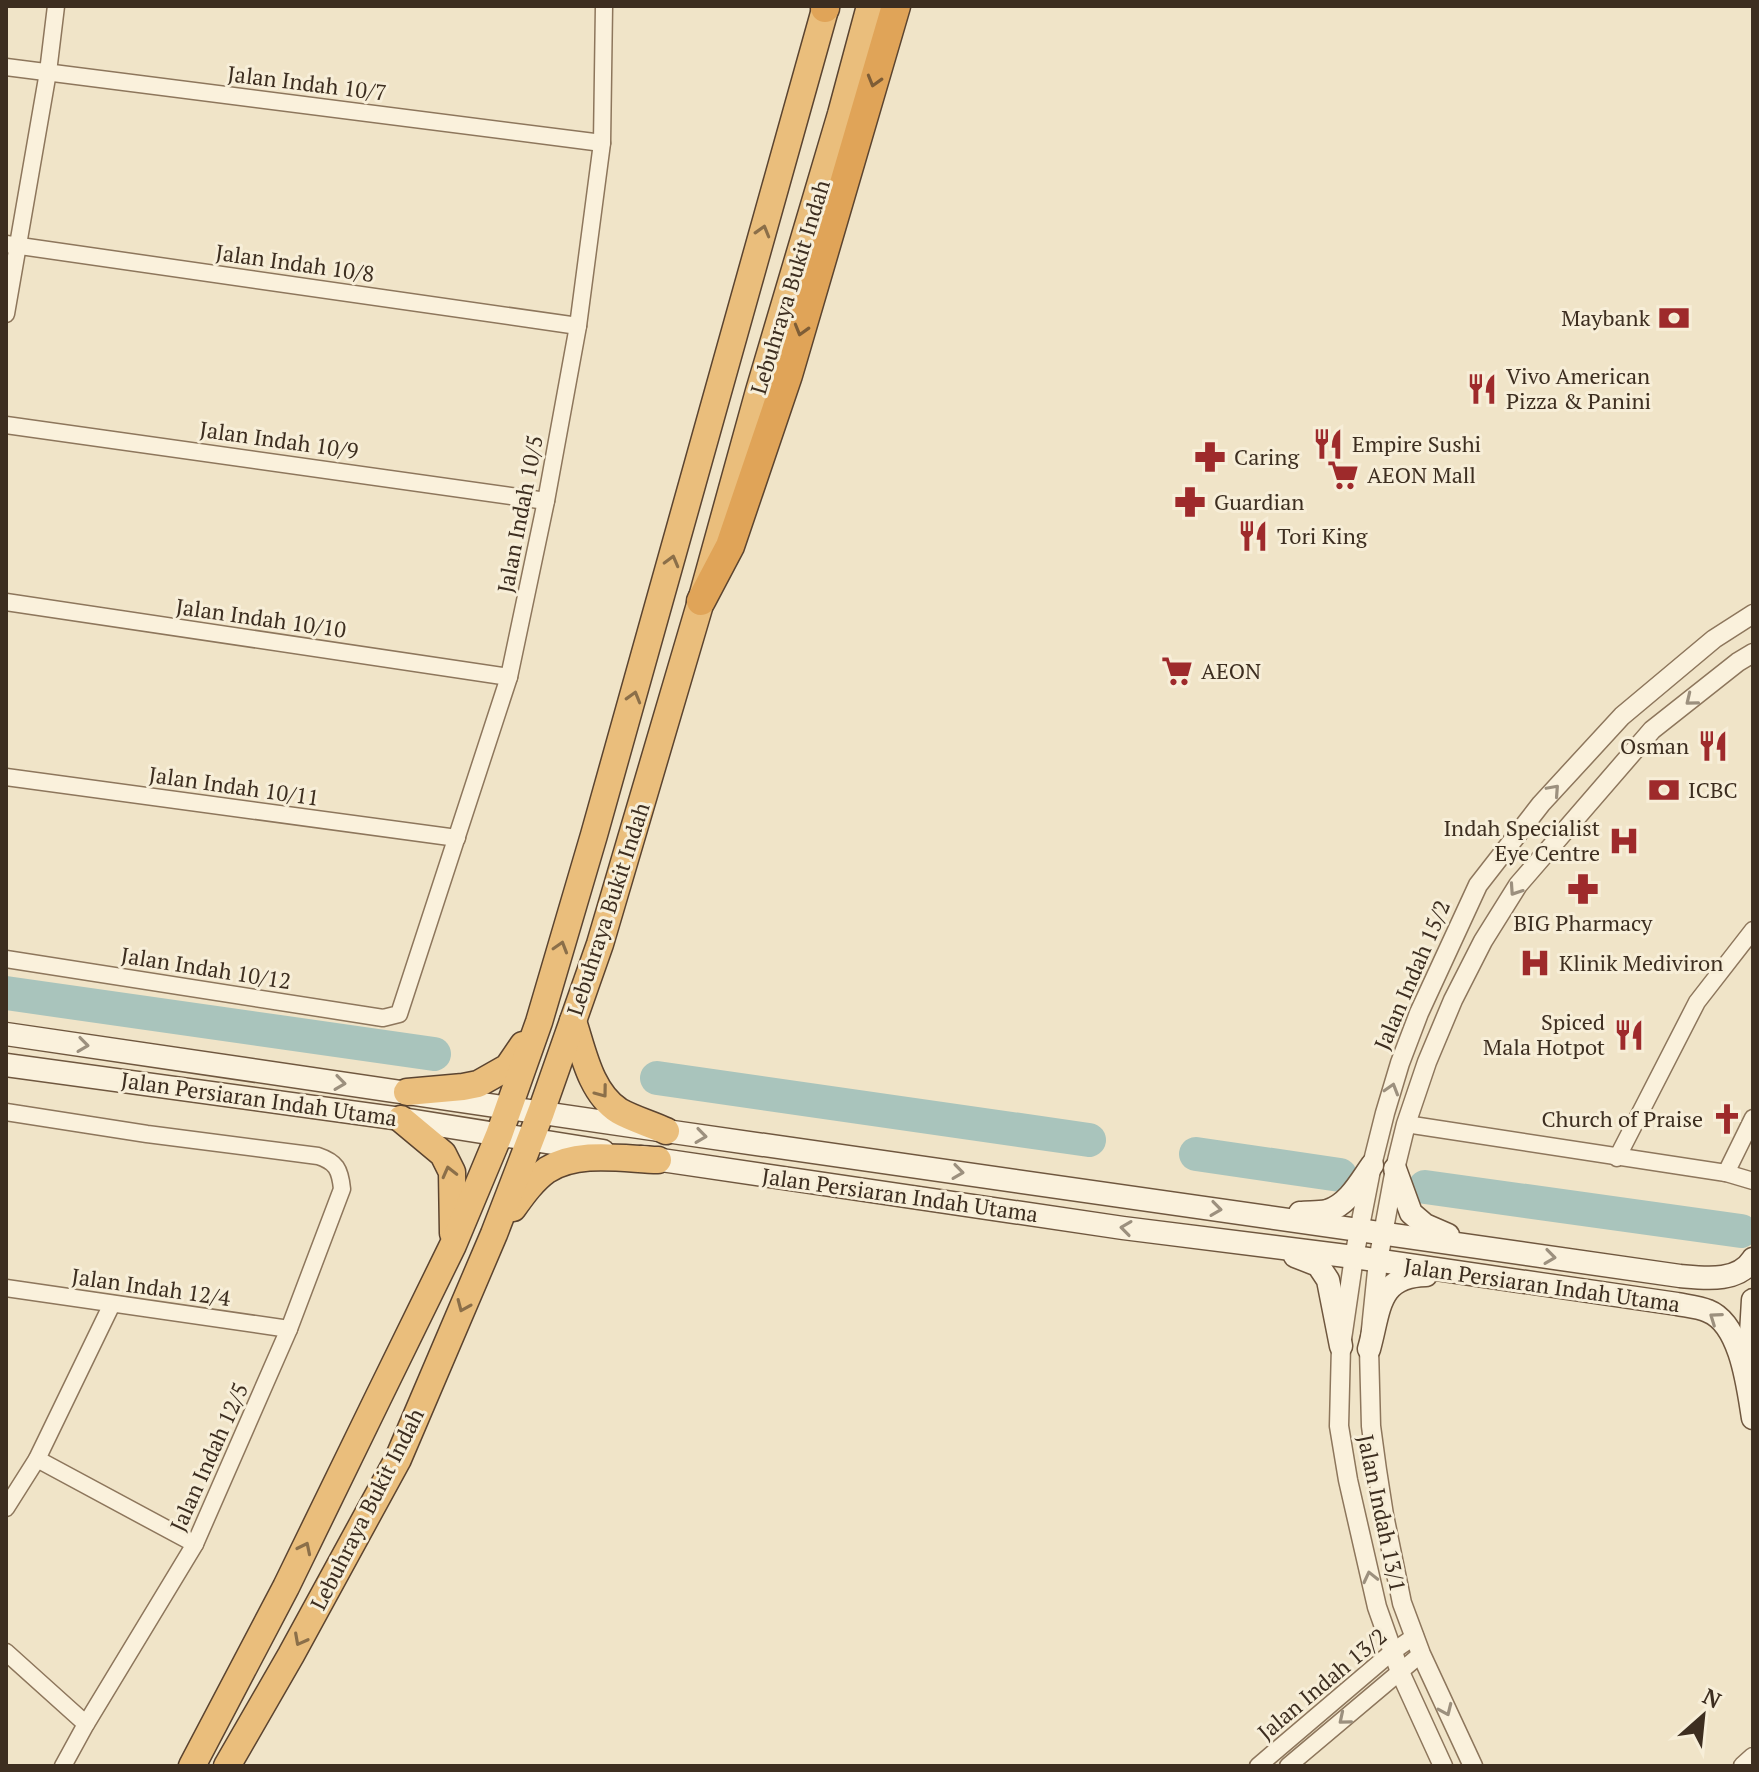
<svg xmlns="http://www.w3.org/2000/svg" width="1759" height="1772" font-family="'PT Serif',serif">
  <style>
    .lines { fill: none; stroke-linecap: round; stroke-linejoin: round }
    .river { stroke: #a9c4bc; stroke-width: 34 }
    .minor-casing { stroke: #8d765c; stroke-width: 19 }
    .tertiary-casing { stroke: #8d765c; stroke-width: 21 }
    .secondary-casing { stroke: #6f573f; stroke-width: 25 }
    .trunk-casing { stroke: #5b4430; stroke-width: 29 }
    .motorway-casing { stroke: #5b4430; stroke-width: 31 }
    .minor { stroke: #faf1dc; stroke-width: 16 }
    .tertiary { stroke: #faf1dc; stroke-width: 18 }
    .secondary { stroke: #faf1dc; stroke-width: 22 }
    .trunk { stroke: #eabe7c; stroke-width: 26 }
    .motorway { stroke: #e0a458; stroke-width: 28 }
    .oneway { stroke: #7e5d36 }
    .oneway2 { stroke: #8b6f49 }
    .oneway3 { stroke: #9c907e }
    .labels { text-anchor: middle; stroke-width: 6; stroke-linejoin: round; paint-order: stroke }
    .street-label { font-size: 22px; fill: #3d2e20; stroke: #f7eed8 }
    .poi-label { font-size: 22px; fill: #3d2e20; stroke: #f7eed8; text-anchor: start }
  </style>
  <rect width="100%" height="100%" fill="#f0e4c8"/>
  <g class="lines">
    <g class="river">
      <path d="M6 993 434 1054"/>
      <path d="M657 1078 1089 1140"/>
      <path d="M1196 1154 1340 1175"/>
      <path d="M1425 1187 1741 1231"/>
    </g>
    <defs>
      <g id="minor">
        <path d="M6 67 602 143"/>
        <path d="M6 244 578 326"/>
        <path d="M6 314 48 72 56 6"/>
        <path d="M6 425 546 501"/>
        <path d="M6 602 509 677"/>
        <path d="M6 777 457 838"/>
        <path d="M6 959 383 1018 399 1014 509 677 546 501 578 326 602 143 604 6"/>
        <path d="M6 1112 147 1134 318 1156C336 1162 340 1169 342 1189L289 1329 195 1544 86 1724 63 1766"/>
        <path d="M1406 1124 1726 1173 1753 1181"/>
        <path d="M1617 1158 1697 1002 1753 930"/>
        <path d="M1726 1173 1753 1118"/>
        <path d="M6 1288 289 1329"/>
        <path d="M37 1459 195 1544"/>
        <path d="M6 1508 37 1459 112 1304"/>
        <path d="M6 1652 86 1724"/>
        <path d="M1258 1766 1392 1652 1415 1636"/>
        <path d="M1288 1766 1421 1654"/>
      </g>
      <g id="tertiary">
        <path d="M1443 1766 1400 1672 1377 1607 1348 1480 1339 1426 1341 1346 1354 1257 1372 1165 1385 1113 1400 1063 1419 1013 1478 885 1541 804 1622 716 1714 639 1753 614"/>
        <path d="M1473 1766 1421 1654 1402 1603 1384 1515 1377 1470 1371 1426 1369 1349 1378 1261 1395 1169 1406 1124 1427 1062 1453 1000 1483 941 1518 885 1652 730 1738 662 1753 653"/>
        <path d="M1743 1766 1753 1757"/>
      </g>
      <g id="secondary">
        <path d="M6 1034 666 1131 1680 1276C1704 1278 1738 1283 1753 1259"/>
        <path d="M6 1065 401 1119 603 1151"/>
        <path d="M641 1157 1123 1228 1354 1257 1677 1304C1687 1306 1699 1307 1708 1311 1741 1324 1748 1387 1753 1418"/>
        <path d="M1395 1169 1411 1213 1425 1225 1448 1235"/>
        <path d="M1300 1213C1309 1212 1318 1213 1327 1211 1348 1205 1360 1182 1372 1165"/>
        <path d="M1295 1256 1318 1265 1328 1280 1341 1346"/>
        <path d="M1369 1349C1380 1310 1377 1276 1426 1275"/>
        <path d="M1749 1368 1753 1300"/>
      </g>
      <g id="trunk">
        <path d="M573 1021C583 1051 590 1092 619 1111 633 1119 651 1124 666 1131"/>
        <path d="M407 1092 463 1087 478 1084 508 1067 523 1045"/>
        <path d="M401 1119 443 1154 452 1172 453 1233"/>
        <path d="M513 1208C523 1194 533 1180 547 1170 578 1150 623 1159 658 1160"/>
        <path d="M192 1766 286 1587 378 1398 453 1245 499 1135 539 1022 594 835 826 6"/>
        <path d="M227 1766 291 1655 398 1459 494 1234 541 1112 600 944 701 601 759 391 841 114 870 6"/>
      </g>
      <g id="motorway">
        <path d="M825 8V6"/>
        <path d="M701 601 730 546 788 375 896 6"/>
      </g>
    </defs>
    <use href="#minor" class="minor-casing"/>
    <use href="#tertiary" class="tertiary-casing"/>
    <use href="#secondary" class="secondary-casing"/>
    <use href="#trunk" class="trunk-casing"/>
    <use href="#motorway" class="motorway-casing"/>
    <use href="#minor" class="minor"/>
    <use href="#tertiary" class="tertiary"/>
    <use href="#secondary" class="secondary"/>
    <use href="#trunk" class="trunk"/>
    <use href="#motorway" class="motorway"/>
  </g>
  <defs><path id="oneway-chevron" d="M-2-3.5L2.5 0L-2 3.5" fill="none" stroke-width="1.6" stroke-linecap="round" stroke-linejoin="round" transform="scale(2)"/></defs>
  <g class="oneway">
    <use href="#oneway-chevron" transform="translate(874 81) rotate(106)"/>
    <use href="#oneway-chevron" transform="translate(801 330) rotate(106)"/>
  </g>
  <g class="oneway2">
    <use href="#oneway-chevron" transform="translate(763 231) rotate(-74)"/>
    <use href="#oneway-chevron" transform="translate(672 561) rotate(-75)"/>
    <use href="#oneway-chevron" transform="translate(634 697) rotate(-74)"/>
    <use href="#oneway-chevron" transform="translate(561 947) rotate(-73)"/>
    <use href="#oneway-chevron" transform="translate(602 1092) rotate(53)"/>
    <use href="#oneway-chevron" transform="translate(449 1172) rotate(-104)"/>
    <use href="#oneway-chevron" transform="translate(463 1306) rotate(113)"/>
    <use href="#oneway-chevron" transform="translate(305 1548) rotate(-64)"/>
    <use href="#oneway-chevron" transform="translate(300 1640) rotate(118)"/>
  </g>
  <g class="oneway3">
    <use href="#oneway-chevron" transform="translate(1691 700) rotate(141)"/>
    <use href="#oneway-chevron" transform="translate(1554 790) rotate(-48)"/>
    <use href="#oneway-chevron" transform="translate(1515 890) rotate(124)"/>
    <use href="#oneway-chevron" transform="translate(83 1045) rotate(8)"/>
    <use href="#oneway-chevron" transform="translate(340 1083) rotate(8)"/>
    <use href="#oneway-chevron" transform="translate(1392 1089) rotate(-73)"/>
    <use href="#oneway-chevron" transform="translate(701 1136) rotate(8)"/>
    <use href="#oneway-chevron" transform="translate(958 1172) rotate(8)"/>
    <use href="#oneway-chevron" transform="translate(1216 1209) rotate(8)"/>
    <use href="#oneway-chevron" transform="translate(1126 1228) rotate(-172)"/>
    <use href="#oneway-chevron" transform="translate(1550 1257) rotate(8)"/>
    <use href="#oneway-chevron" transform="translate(1715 1318) rotate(-145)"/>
    <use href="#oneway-chevron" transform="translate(1370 1577) rotate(-103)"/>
    <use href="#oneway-chevron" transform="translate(1446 1710) rotate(66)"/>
    <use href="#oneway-chevron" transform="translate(1344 1719) rotate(140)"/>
  </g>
  <defs>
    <symbol id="bank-bare" viewBox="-9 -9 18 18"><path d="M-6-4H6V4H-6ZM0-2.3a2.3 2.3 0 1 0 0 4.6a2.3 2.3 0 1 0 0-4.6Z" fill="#9e2a2b" stroke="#f7eed8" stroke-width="2.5" paint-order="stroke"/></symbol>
    <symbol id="restaurant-bare" viewBox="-9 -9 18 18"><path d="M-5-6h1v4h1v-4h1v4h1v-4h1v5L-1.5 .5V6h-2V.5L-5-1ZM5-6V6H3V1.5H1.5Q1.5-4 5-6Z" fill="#9e2a2b" stroke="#f7eed8" stroke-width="2.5" paint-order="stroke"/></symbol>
    <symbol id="pharmacy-bare" viewBox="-9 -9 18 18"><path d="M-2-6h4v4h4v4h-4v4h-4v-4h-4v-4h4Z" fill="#9e2a2b" stroke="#f7eed8" stroke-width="2.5" paint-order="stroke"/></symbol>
    <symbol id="supermarket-bare" viewBox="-9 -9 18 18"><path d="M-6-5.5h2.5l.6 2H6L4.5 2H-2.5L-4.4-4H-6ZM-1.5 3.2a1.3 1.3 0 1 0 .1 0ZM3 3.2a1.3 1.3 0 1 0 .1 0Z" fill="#9e2a2b" stroke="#f7eed8" stroke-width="2.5" paint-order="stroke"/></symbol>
    <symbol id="hospital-bare" viewBox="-9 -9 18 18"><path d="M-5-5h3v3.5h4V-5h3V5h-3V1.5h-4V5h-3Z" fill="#9e2a2b" stroke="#f7eed8" stroke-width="2.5" paint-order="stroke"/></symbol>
    <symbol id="church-bare" viewBox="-9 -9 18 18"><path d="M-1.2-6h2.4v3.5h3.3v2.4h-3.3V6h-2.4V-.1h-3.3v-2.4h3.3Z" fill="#9e2a2b" stroke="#f7eed8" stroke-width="2.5" paint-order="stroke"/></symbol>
  </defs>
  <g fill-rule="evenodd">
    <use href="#bank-bare" x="1652" y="296" width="44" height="44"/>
    <use href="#restaurant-bare" x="1460" y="367" width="44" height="44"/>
    <use href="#restaurant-bare" x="1306" y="422" width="44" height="44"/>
    <use href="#pharmacy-bare" x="1188" y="435" width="44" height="44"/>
    <use href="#supermarket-bare" x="1321" y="453" width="44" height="44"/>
    <use href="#pharmacy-bare" x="1168" y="480" width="44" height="44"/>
    <use href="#restaurant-bare" x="1231" y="514" width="44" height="44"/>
    <use href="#supermarket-bare" x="1155" y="649" width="44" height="44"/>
    <use href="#restaurant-bare" x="1691" y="724" width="44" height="44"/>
    <use href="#bank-bare" x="1642" y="768" width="44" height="44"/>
    <use href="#hospital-bare" x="1602" y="819" width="44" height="44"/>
    <use href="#pharmacy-bare" x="1561" y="867" width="44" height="44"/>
    <use href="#hospital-bare" x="1513" y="941" width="44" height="44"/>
    <use href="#restaurant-bare" x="1607" y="1013" width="44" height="44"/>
    <use href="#church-bare" x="1705" y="1097" width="44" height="44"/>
  </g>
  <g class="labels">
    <g class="street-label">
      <text transform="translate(307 83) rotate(7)" y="8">Jalan Indah 10/7</text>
      <text transform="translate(295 263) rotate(8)" y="8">Jalan Indah 10/8</text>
      <text transform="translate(790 287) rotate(-73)" y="8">Lebuhraya Bukit Indah</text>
      <text transform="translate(279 440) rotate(8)" y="8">Jalan Indah 10/9</text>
      <text transform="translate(520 514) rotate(-79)" y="8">Jalan Indah 10/5</text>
      <text transform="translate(261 618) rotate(8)" y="8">Jalan Indah 10/10</text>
      <text transform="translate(234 786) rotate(8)" y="8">Jalan Indah 10/11</text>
      <text transform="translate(608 909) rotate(-72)" y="8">Lebuhraya Bukit Indah</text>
      <text transform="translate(206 968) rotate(9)" y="8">Jalan Indah 10/12</text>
      <text transform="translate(1412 975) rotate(-67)" y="8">Jalan Indah 15/2</text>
      <text transform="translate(259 1099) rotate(8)" y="8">Jalan Persiaran Indah Utama</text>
      <text transform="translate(900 1195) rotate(8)" y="8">Jalan Persiaran Indah Utama</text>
      <text transform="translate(1542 1285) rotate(8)" y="8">Jalan Persiaran Indah Utama</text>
      <text transform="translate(151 1287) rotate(8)" y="8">Jalan Indah 12/4</text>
      <text transform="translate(209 1457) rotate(-66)" y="8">Jalan Indah 12/5</text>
      <text transform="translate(367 1509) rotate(-63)" y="8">Lebuhraya Bukit Indah</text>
      <text transform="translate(1382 1513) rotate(78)" y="8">Jalan Indah 13/1</text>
      <text transform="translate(1322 1684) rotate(-40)" y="8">Jalan Indah 13/2</text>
    </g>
    <g class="poi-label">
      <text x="1650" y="326" text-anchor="end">Maybank</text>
      <text x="1506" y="384">Vivo American<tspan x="1506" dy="25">Pizza &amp; Panini</tspan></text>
      <text x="1352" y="452">Empire Sushi</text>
      <text x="1234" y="465">Caring</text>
      <text x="1367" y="483">AEON Mall</text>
      <text x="1214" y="510">Guardian</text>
      <text x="1277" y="544">Tori King</text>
      <text x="1201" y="679">AEON</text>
      <text x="1689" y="754" text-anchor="end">Osman</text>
      <text x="1688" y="798">ICBC</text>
      <text x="1600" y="836" text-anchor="end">Indah Specialist<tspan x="1600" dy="25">Eye Centre</tspan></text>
      <text x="1583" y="931" text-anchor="middle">BIG Pharmacy</text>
      <text x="1559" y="971">Klinik Mediviron</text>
      <text x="1605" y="1030" text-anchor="end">Spiced<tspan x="1605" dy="25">Mala Hotpot</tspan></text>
      <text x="1703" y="1127" text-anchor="end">Church of Praise</text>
    </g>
  </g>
  <rect width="1759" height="1772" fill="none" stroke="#3d2e20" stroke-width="16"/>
  <g transform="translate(1703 1716) rotate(27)" stroke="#f7eed8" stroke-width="6" paint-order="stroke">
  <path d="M0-6L14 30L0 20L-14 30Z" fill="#3d2e20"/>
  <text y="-12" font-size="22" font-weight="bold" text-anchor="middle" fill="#3d2e20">N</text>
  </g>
</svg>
